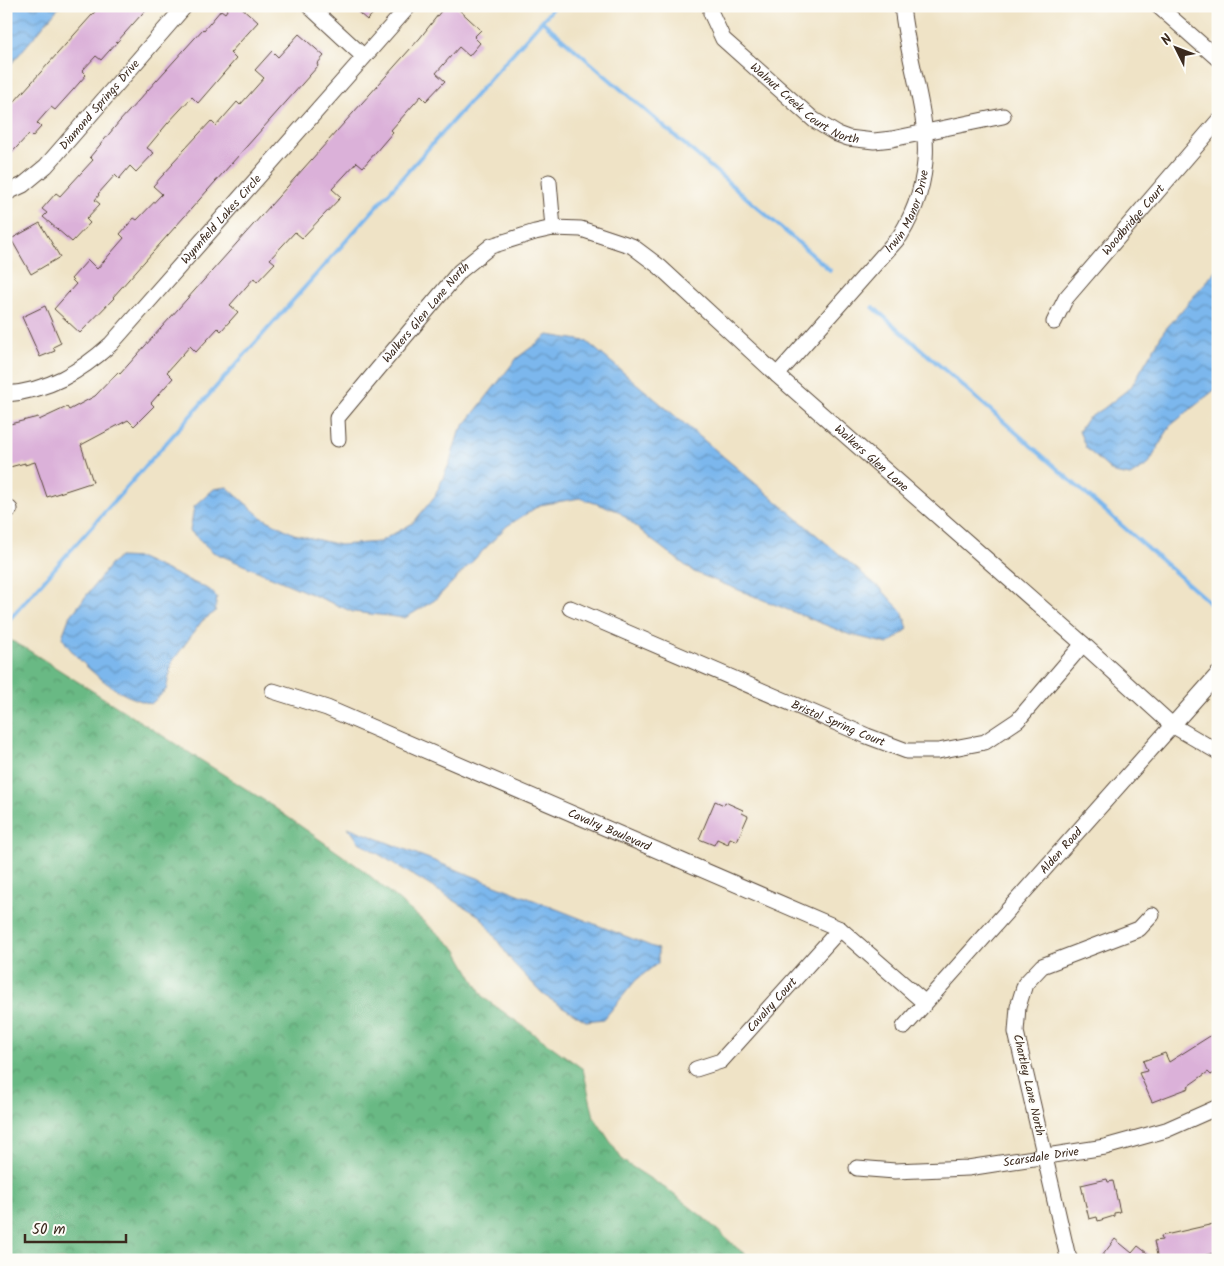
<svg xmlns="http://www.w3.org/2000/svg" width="1224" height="1266" font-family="Kalam,sans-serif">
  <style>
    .forest { fill: url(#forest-crowns); stroke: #527251 }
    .water { fill: url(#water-waves); stroke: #5b7086 }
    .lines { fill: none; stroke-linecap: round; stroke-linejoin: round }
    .stream { stroke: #7bb7ed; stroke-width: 4 }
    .building { fill: #dbb1d9 }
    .minor-casing { stroke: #564637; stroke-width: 17 }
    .minor { stroke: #fff; stroke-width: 15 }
    .labels { text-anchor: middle; stroke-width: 4; stroke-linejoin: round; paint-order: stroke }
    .street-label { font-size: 12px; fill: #3b2a1e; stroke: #fdfcf7 }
  </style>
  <defs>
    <pattern id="forest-crowns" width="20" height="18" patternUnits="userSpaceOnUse" patternTransform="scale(1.25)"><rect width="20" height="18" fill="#69b984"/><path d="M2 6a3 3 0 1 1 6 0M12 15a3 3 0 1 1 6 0" fill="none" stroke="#58976b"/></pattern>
    <pattern id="water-waves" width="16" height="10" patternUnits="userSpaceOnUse" patternTransform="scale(1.25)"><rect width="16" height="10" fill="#7bb7ed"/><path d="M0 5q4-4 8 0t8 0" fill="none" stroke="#6695bf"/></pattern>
  </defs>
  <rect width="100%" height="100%" fill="#fdfcf7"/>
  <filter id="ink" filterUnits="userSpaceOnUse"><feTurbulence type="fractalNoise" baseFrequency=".02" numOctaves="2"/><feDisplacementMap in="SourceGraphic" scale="10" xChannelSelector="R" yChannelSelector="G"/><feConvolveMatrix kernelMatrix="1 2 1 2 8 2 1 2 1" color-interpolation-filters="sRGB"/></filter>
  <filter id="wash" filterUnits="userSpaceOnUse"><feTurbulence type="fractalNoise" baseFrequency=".0096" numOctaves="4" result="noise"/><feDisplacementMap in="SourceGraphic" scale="20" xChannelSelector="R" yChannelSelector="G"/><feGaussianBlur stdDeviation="1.12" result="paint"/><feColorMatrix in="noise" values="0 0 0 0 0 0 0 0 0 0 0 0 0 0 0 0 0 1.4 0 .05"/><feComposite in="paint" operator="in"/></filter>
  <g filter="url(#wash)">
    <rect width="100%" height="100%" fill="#efe3c6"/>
    <path class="forest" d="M6 638 25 648 265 801 363 870 456 949 484 998 583 1069 594 1117 623 1161 668 1190 703 1217 737 1248 753 1260H6Z"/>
    <g class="water">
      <path d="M6 6H60L6 70Z"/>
      <path d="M1218 268V387L1170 426 1148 465 1130 476 1114 473 1086 448 1079 431 1087 419 1103 409 1131 387 1164 331Z"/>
      <path d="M548 335 586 341 882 590 903 613 908 629 888 644 848 634 694 572 653 541 618 511 580 498 540 505 507 526 435 600 405 618 353 612 213 552 190 531 194 507 214 489 227 487 261 517 294 534 340 545 379 542 413 523 435 496 450 462 459 432 517 358Z"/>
      <path d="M119 557 140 558 210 590 217 597 215 612 202 621 172 662 166 690 151 704C142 701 131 698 122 693 102 682 73 657 62 637L69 618 110 565Z"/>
      <path d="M348 827 658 949V963L636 980 604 1019 586 1021 545 996 513 963 481 917 359 842Z"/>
    </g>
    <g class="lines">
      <g class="stream">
        <path d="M542 21 830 270"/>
        <path d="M873 307 1218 610"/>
        <path d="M6 623 555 6"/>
      </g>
    </g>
    <g id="blocks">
      <g class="building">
        <path d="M100 6H149L101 60 96 56 82 71 86 75 73 90 55 110 51 107 37 123 41 127 32 137 29 134 6 159V111Z"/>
        <path d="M230 6H240L258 22 230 53 236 59 198 103 192 97 167 124 147 148 154 153 136 172 130 166 119 179 115 175 98 194 99 195 95 200 100 204 86 219 90 223 72 242 43 217 47 213 42 209 56 193 60 196 93 160 90 157 119 122 203 29 204 30 221 10 225 13Z"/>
        <path d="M351 6H380L367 20Z"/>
        <path d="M445 6H455L481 30 474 37 480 43 469 56 459 47 436 73 445 81 426 101 421 96 391 130 393 132 363 167 357 162 332 189 341 197 302 238 295 232 270 259 275 263 257 282 254 278 230 305 238 312 221 331 218 328 196 352 190 346 167 372 173 378 151 403 154 406 134 426 128 420 81 445 93 482 47 497 35 462 25 465V463L6 468V425L38 417 39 420 67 407 69 410 95 396 118 372 120 374 420 38Z"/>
        <path d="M299 34 324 56 317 64 318 66 113 297 114 298 80 333 54 309 76 284 71 279 88 260 97 269 124 238 120 234 134 218 137 220 162 194 153 186 173 164 172 163 211 121 216 126 237 102 240 105 264 78 255 70 272 51 278 57Z"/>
        <path d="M40 223 60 257 31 274 11 239Z"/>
        <path d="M45 306 61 343 53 347 55 351 40 357 22 317Z"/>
        <path d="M715 801 724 805 725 802 743 810 742 813 748 816 737 841 730 838 728 844 717 839 714 845 699 839Z"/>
        <path d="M1218 1031V1071L1211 1075 1208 1072 1188 1086 1189 1088 1152 1102 1139 1073 1147 1071 1143 1061 1165 1053 1169 1062Z"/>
        <path d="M1107 1179 1108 1182 1113 1181 1120 1212 1114 1213V1216L1098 1221 1097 1217 1089 1219 1081 1185Z"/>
        <path d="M1218 1223V1252L1195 1258V1260H1158L1154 1241 1162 1240 1161 1236Z"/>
        <path d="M1115 1239 1132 1253 1138 1246 1156 1260H1099Z"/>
      </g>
    </g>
  </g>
  <g filter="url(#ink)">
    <use href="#blocks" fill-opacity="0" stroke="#564637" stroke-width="1"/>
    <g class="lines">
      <defs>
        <g id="minor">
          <path d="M309 6 363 56"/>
          <path d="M1158 6 1218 59"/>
          <path id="s1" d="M711 13 723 39 814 120 837 134 848 138 874 141 892 139 1003 116"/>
          <path d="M549 182 553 228"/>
          <path id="s2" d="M6 193 23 185 46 166 185 6"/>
          <path id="s3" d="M1054 322 1066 298 1218 121"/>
          <path id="s4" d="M777 375 900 236C951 153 911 91 902 6"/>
          <path id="s5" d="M6 394C48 391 80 372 111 344L409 6"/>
          <path id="s6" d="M338 439 337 418 460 271 491 246 535 232 553 228 581 229 632 246 660 267 777 375 1083 644 1172 725 1218 752"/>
          <path d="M6 508 10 509"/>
          <path id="s7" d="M570 608 867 736 907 751H938L985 742 1018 720 1083 644"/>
          <path id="s8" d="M273 691 327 708 840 929 925 1003"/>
          <path id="s9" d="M904 1027 1218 674"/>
          <path id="s10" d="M696 1069 721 1061 840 929"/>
          <path id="s11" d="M857 1168 895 1171 968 1168 1105 1147 1166 1130 1218 1107"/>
          <path d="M1070 1260 1067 1253 1016 1032 1018 1007 1025 984 1042 966 1139 929 1152 915"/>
        </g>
      </defs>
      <use href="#minor" class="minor-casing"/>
      <use href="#minor" class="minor"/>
    </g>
  </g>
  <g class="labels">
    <g class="street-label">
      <text dy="4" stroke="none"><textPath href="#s1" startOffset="134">Walnut Creek Court North</textPath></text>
      <text dy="4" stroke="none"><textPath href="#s2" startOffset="130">Diamond Springs Drive</textPath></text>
      <text dy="4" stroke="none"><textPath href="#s4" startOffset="211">Irwin Manor Drive</textPath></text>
      <text dy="4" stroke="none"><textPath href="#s5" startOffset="285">Wynnfield Lakes Circle</textPath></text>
      <text dy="4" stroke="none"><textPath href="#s3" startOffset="130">Woodbridge Court</textPath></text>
      <text dy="4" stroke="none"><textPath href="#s6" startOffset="159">Walkers Glen Lane North</textPath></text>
      <text dy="4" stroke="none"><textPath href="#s6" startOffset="719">Walkers Glen Lane</textPath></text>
      <text dy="4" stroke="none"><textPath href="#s7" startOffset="292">Bristol Spring Court</textPath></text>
      <text dy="4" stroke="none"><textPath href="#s8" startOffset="364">Cavalry Boulevard</textPath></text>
      <text dy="4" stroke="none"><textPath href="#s9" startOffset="236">Alden Road</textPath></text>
      <text dy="4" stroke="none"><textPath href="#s10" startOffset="102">Cavalry Court</textPath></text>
      <text transform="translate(1029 1085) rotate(77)" y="4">Chartley Lane North</text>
      <text dy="4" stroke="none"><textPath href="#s11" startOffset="185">Scarsdale Drive</textPath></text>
    </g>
  </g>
  <rect width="1224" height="1266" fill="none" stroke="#fdfcf7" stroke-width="25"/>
  <g transform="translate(1176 48) rotate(312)" stroke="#fdfcf7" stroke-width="4" paint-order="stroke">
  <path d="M0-4L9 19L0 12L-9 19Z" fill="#3b2a1e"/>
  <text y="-8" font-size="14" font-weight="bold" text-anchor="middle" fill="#3b2a1e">N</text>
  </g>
  <path d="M25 1234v8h101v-8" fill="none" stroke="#3b2a1e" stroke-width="2.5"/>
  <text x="32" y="1234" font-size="15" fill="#3b2a1e" stroke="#fdfcf7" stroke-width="4" paint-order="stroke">50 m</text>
</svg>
